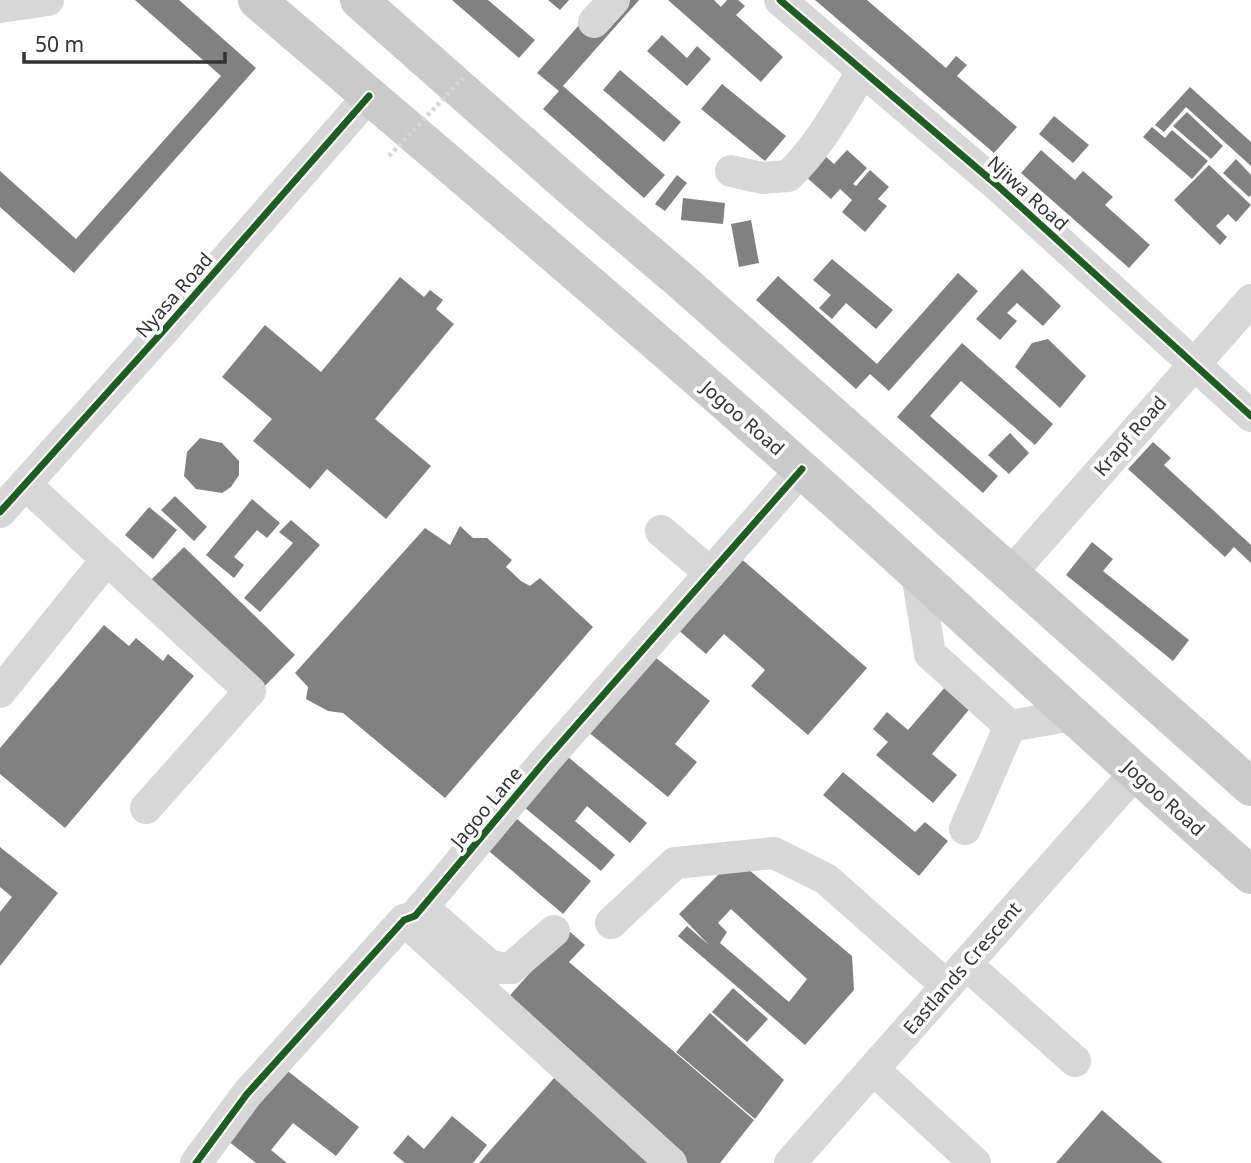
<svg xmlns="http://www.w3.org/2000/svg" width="1251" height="1163" font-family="'Noto Sans',sans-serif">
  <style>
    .building { fill: #818181; fill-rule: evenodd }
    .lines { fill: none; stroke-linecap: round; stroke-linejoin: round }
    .minor { stroke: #d7d7d7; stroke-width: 32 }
    .major { stroke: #cacaca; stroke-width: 38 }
    .path-bridge { stroke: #d6d6d6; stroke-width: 4.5; stroke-dasharray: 3.5 3.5; stroke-linecap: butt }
    .cycleway-casing { stroke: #fff; stroke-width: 11 }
    .cycleway { stroke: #1b5e20; stroke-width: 7 }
    .labels { text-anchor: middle; stroke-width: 7; stroke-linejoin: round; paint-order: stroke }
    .street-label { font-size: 19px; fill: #333; stroke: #fff }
  </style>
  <rect width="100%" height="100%" fill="#fff"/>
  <g class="building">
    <path d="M135 0H179L256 68 74 273 0 207V171L76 239 221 76Z"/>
    <path d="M452 0H488L535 40 519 58Z"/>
    <path d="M548 0H569L560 10Z"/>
    <path d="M601 0H639L563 86 665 175 644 198 543 109 559 91 537 73Z"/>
    <path d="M668 0H714L721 7 727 0H738L745 6 736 15 783 57 761 82Z"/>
    <path d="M815 0H867L946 68 956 56 967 65 957 76 1017 127 994 153Z"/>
    <path d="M662 35 687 58 697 46 711 59 687 86 647 51Z"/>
    <path d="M620 70 681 122 664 142 603 90Z"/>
    <path d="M722 84 786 136 765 161 701 109Z"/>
    <path d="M1190 87 1251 142V166L1186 107 1164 132 1155 125Z"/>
    <path d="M1187 112 1223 146 1211 159 1173 126Z"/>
    <path d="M1054 116 1089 145 1073 163 1039 134Z"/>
    <path d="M1152 127 1165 138 1172 130 1208 161 1192 179 1143 137Z"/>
    <path d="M847 150 867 168 853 184 856 186 870 170 889 187 878 199 887 206 865 232 842 212 852 200 840 189 831 199 805 176 824 155 834 164Z"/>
    <path d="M1041 150 1075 180 1083 171 1113 197 1105 205 1150 245 1129 268 1021 173Z"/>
    <path d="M1236 159 1251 175V195L1249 197 1223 173Z"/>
    <path d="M1209 165 1251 205 1236 222 1228 214 1216 226 1227 237 1220 245 1174 200Z"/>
    <path d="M677 175 687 183 665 211 655 204Z"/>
    <path d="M683 198 725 203 723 224 681 220Z"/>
    <path d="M751 220 759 263 739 267 731 224Z"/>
    <path d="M832 259 893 310 876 329 846 303 832 319 819 308 831 295 813 280Z"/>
    <path d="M1022 269 1061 306 1043 326 1017 303 1007 313 1017 321 1000 340 976 319Z"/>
    <path d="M958 273 978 291 889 391 870 374 856 389 756 300 778 276 877 364Z"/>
    <path d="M400 277 424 297 430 290 443 300 436 309 454 324 375 419 431 466 386 519 327 469 310 489 253 441 272 419 222 377 265 325 321 372Z"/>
    <path d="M1048 339 1086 376 1060 408 1015 367 1032 343Z"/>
    <path d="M962 343 1053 424 1035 445 961 381 930 416 998 476 983 493 897 417Z"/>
    <path d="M1010 433 1029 453 1009 474 988 455Z"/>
    <path d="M200 438 222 443 239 461V475L231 487 222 493 196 489 184 476 187 452Z"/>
    <path d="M1153 442 1171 458 1164 465 1251 545V563L1234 547 1225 557 1128 469Z"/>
    <path d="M175 496 207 527 194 541 161 510Z"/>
    <path d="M252 499 280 523 267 538 257 530 234 557 244 565 234 578 206 555Z"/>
    <path d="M149 507 177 530 153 559 125 535Z"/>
    <path d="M291 520 320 545 260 612 244 598 293 543 279 532Z"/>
    <path d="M460 526 473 538H487L512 560 506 567 521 581 530 586 540 578 593 627 445 798 343 713 328 711 306 699 308 687 295 673 425 528 450 545Z"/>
    <path d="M1092 542 1113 559 1103 571 1189 640 1173 661 1066 575Z"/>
    <path d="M184 547 295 655 260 691 148 583Z"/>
    <path d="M738 556 867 668 808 735 751 686 765 670 724 634 706 654 676 628Z"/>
    <path d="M104 625 129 646 136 638 163 661 168 654 194 676 65 828 0 774V748Z"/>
    <path d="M650 653 710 701 675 744 697 762 668 797 587 731Z"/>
    <path d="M952 679 977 700 932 754 957 775 933 803 876 755 888 742 873 729 887 712 908 730Z"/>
    <path d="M567 756 647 823 630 843 587 806 575 821 615 855 601 871 524 807Z"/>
    <path d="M843 772 915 832 925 822 948 841 919 876 823 795Z"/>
    <path d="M511 814 591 881 563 914 484 847Z"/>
    <path d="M0 847 58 893 0 966V912L12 897 0 887Z"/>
    <path d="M748 869 852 956 854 990 805 1045 678 936 687 926 709 945 679 914 722 871ZM731 909 807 979 789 1002 720 943 727 932 718 923Z"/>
    <path d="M568 930 585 945 569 962 754 1120 720 1163H688L504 1002Z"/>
    <path d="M733 988 768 1019 747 1042 712 1012Z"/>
    <path d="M710 1013 784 1080 755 1119 676 1052Z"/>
    <path d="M280 1065 359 1127 336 1156 293 1123 271 1150 287 1163H256L223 1137Z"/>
    <path d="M555 1077 654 1163H479Z"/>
    <path d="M1102 1110 1163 1163H1056Z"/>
    <path d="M452 1116 487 1145 473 1163H405L393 1153 408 1135 424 1149Z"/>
  </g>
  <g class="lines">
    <g class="minor">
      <path d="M780 0 998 186 1251 416"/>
      <path d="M0 7 48 0"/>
      <path d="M594 22 614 0"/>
      <path d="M731 171 762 178 788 176C819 147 840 107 863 71"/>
      <path d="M25 484 250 691 146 808"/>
      <path d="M0 512 164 330 369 96"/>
      <path d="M661 531 710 573"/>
      <path d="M917 574 930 654 1010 726 1072 715"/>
      <path d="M1010 574 1251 300"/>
      <path d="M0 692 107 559"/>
      <path d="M965 829 1010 726"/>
      <path d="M422 907 489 965 500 968H511L554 931"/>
      <path d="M404 920 671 1163"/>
      <path d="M611 923 675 863 774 853 826 879 947 986"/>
      <path d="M966 964 1075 1061"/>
      <path d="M873 1069 975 1163"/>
      <path d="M196 1163 247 1094 404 920 415 916 545 761 802 469"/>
      <path d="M790 1163 1135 773"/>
    </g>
    <g class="major">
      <path d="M257 0C439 156 623 310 801 469 952 603 1099 742 1251 875"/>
      <path d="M359 0 581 196 680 280 1251 787"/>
    </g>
    <path class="path-bridge" d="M389 156 463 78"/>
    <defs>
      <g id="cycleway">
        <path d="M780 0 998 186 1251 416"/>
        <path d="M0 512 164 330 369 96"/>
        <path d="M196 1163 247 1094 404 920 415 916 545 761 802 469"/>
      </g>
    </defs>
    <use href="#cycleway" class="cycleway-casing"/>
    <use href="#cycleway" class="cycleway"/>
  </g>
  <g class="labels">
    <g class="street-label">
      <text transform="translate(1028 193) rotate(42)" y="7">Njiwa Road</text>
      <text transform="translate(174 295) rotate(-49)" y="7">Nyasa Road</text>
      <text transform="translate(743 418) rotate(41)" y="7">Jogoo Road</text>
      <text transform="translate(1130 436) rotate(-49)" y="7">Krapf Road</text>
      <text transform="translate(1164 798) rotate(42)" y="7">Jogoo Road</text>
      <text transform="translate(486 807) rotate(-50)" y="7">Jagoo Lane</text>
      <text transform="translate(962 968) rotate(-49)" y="7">Eastlands Crescent</text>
    </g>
  </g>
  <path d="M24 52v10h201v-10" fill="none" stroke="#333333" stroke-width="3.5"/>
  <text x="35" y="52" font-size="21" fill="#333333" stroke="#ffffff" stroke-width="5" paint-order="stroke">50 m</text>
</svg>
